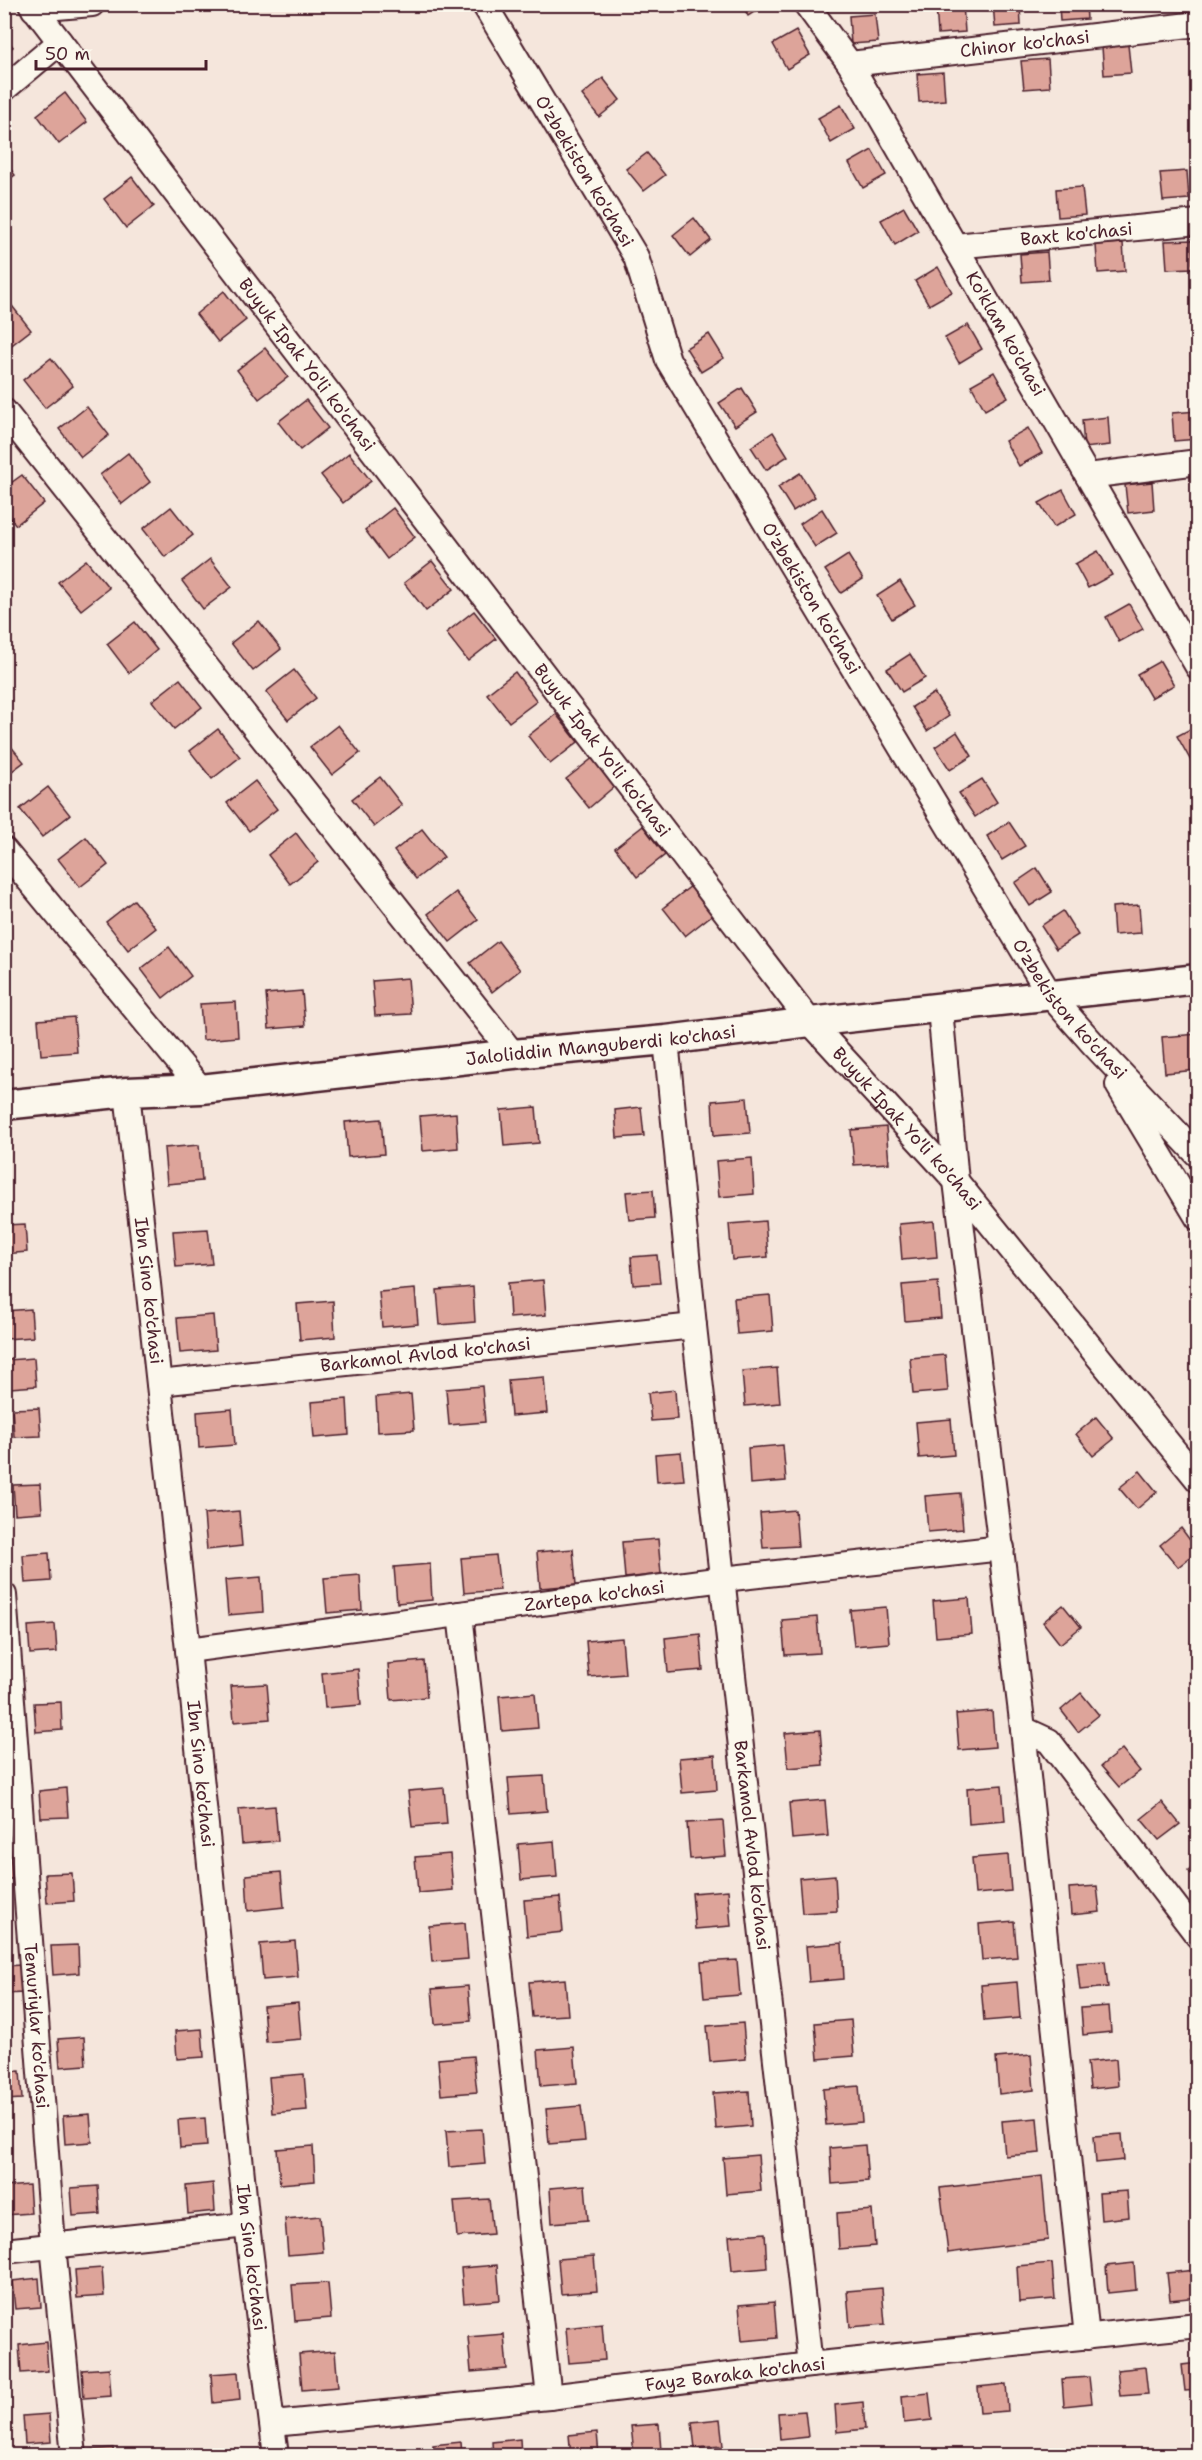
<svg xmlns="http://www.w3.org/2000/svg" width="1202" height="2460" font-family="'Shantell Sans',sans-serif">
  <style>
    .building { fill: #dda49a; stroke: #4a1f2b; stroke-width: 1.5 }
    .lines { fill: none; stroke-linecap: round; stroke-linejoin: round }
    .minor-casing { stroke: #4a1f2b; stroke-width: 28 }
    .tertiary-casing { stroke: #4a1f2b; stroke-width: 33 }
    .minor { stroke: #fbf7ec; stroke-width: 24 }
    .tertiary { stroke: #fbf7ec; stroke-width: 28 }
    .labels { text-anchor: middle; stroke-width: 4.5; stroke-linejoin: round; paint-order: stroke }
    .street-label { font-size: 18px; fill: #4a1f2b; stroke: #fbf7ec }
  </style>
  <rect width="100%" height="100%" fill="#f5e6dc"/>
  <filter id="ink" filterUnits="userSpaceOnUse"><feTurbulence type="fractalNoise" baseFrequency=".0167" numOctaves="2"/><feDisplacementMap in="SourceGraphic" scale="12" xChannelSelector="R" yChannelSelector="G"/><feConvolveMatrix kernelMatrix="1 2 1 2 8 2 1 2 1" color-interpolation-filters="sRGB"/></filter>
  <g filter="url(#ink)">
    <g class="building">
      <path d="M742 4H767L748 16Z"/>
      <path d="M963 4 965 32 938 34 936 6Z"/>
      <path d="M993 4H1020L1021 25 995 27Z"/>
      <path d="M1059 4H1086L1087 19 1060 21Z"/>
      <path d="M1129 4H1156V9L1130 10Z"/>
      <path d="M875 14 878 42 851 44 849 16Z"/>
      <path d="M796 31 810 55 787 69 773 44Z"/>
      <path d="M4 36 13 47 4 54Z"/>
      <path d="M1128 45 1131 73 1104 75 1102 47Z"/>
      <path d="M1048 59 1050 87 1024 89 1021 61Z"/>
      <path d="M943 72 945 100 919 102 917 74Z"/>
      <path d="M603 78 620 100 599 117 582 95Z"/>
      <path d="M65 93 87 122 59 144 37 115Z"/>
      <path d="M841 105 855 129 831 143 818 118Z"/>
      <path d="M872 150 886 175 863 188 849 163Z"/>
      <path d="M647 153 665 175 644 191 626 169Z"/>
      <path d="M4 161 15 175 4 183Z"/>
      <path d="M1187 171 1189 199 1163 201 1160 173Z"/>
      <path d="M132 177 154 206 126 228 104 199Z"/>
      <path d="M1082 187 1085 215 1058 217 1056 189Z"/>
      <path d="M904 207 918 231 895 245 881 220Z"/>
      <path d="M694 218 711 240 690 257 673 235Z"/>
      <path d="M1192 240 1193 268 1167 269 1165 241Z"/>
      <path d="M1123 243 1125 271 1098 273 1096 245Z"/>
      <path d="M1047 252 1049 280 1022 282 1020 254Z"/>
      <path d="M938 267 952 292 929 305 915 281Z"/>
      <path d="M224 291 246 320 218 342 196 314Z"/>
      <path d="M9 302 31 330 4 351V306Z"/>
      <path d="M968 325 982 349 959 363 945 338Z"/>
      <path d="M709 334 724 358 701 372 686 348Z"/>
      <path d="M265 348 288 377 259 399 237 370Z"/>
      <path d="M51 358 73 386 45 408 23 380Z"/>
      <path d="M994 372 1008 397 985 410 971 385Z"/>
      <path d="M742 388 757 412 735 426 719 403Z"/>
      <path d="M306 400 328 428 300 450 278 422Z"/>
      <path d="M87 407 109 435 81 457 59 429Z"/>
      <path d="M1198 411V439L1174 441 1172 413Z"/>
      <path d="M1108 417 1110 445 1084 448 1082 420Z"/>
      <path d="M1028 428 1042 453 1019 466 1005 441Z"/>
      <path d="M773 432 788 456 766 470 751 447Z"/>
      <path d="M128 453 150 482 122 504 100 475Z"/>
      <path d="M349 453 371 481 343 503 321 475Z"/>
      <path d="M800 473 815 497 793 511 778 487Z"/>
      <path d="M22 475 44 503 16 525 4 510V488Z"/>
      <path d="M1152 482 1154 510 1128 513 1125 485Z"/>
      <path d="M1063 490 1076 514 1054 527 1039 503Z"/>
      <path d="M171 507 193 535 165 557 143 529Z"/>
      <path d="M393 508 415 537 387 559 365 530Z"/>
      <path d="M822 509 837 533 815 547 800 524Z"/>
      <path d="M1098 551 1112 575 1088 588 1075 564Z"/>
      <path d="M848 555 863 579 841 593 825 570Z"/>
      <path d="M210 559 232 587 203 609 182 581Z"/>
      <path d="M86 560 109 588 81 610 58 582Z"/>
      <path d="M432 561 454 589 426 611 404 583Z"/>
      <path d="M900 581 915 605 892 619 877 596Z"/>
      <path d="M1129 604 1143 629 1119 642 1106 617Z"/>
      <path d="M474 611 496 639 468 661 446 633Z"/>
      <path d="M259 621 281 649 253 671 231 643Z"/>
      <path d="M135 622 157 650 129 673 107 644Z"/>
      <path d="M910 654 925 678 902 692 887 669Z"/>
      <path d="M1160 661 1174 685 1151 698 1137 674Z"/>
      <path d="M294 670 316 698 288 720 266 692Z"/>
      <path d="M515 672 537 701 509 722 487 694Z"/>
      <path d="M180 679 202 707 174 729 152 701Z"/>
      <path d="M934 693 949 716 927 731 912 707Z"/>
      <path d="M556 714 578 742 550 764 528 736Z"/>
      <path d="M338 725 360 753 332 775 310 747Z"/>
      <path d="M1198 725V757L1191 761 1177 736Z"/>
      <path d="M218 729 240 757 212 779 190 751Z"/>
      <path d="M957 732 972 756 950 770 935 747Z"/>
      <path d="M4 738 24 762 4 777Z"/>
      <path d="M594 757 616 785 589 808 566 779Z"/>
      <path d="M380 777 402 805 374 827 352 799Z"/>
      <path d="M982 779 997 802 975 817 959 793Z"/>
      <path d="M255 781 277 809 249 831 227 803Z"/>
      <path d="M48 787 70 815 42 837 20 809Z"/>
      <path d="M1009 822 1025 846 1002 860 987 836Z"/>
      <path d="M643 826 665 855 637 877 615 848Z"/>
      <path d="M422 829 444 857 416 879 394 851Z"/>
      <path d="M296 833 318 862 290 884 268 855Z"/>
      <path d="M86 837 108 865 80 887 58 859Z"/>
      <path d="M1037 868 1052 892 1030 906 1015 883Z"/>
      <path d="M691 886 713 914 685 936 663 908Z"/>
      <path d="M456 892 478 920 450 942 428 914Z"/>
      <path d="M134 900 156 928 128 950 106 922Z"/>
      <path d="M1139 905 1141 933 1114 935 1112 907Z"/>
      <path d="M1063 911 1078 935 1056 949 1041 926Z"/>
      <path d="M498 941 520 970 492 992 470 963Z"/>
      <path d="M169 947 191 976 163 998 141 969Z"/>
      <path d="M408 978 411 1014 375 1016 372 981Z"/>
      <path d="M302 991 305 1026 269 1029 266 994Z"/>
      <path d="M236 1002 238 1037 203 1040 200 1004Z"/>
      <path d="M74 1017 77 1052 41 1055 38 1020Z"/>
      <path d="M1198 1034V1070L1165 1073 1162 1037Z"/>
      <path d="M747 1098 750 1133 714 1136 712 1101Z"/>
      <path d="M536 1107 539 1143 504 1146 501 1110Z"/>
      <path d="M641 1107 644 1136 617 1138 615 1110Z"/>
      <path d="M456 1113 458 1148 423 1151 420 1116Z"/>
      <path d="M381 1119 384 1154 348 1157 345 1122Z"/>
      <path d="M886 1127 889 1163 854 1165 851 1130Z"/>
      <path d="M199 1145 202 1181 167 1184 164 1148Z"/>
      <path d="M752 1158 754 1194 719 1197 716 1161Z"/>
      <path d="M653 1190 655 1218 629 1220 626 1192Z"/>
      <path d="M765 1221 768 1257 732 1260 729 1224Z"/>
      <path d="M934 1221 937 1257 902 1260 899 1224Z"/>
      <path d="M25 1224 27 1252 4 1254V1225Z"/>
      <path d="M208 1229 212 1264 176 1267 173 1231Z"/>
      <path d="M657 1255 660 1283 633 1285 631 1257Z"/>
      <path d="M543 1280 546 1315 510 1318 508 1283Z"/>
      <path d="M938 1282 941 1318 905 1321 902 1285Z"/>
      <path d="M473 1287 475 1322 440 1325 437 1290Z"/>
      <path d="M415 1289 418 1324 382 1327 379 1292Z"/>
      <path d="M770 1295 773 1331 737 1334 734 1298Z"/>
      <path d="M333 1301 335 1337 300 1340 297 1304Z"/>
      <path d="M31 1309 33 1337 6 1339 4 1311Z"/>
      <path d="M213 1315 216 1350 180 1353 177 1318Z"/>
      <path d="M945 1355 948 1391 913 1394 910 1358Z"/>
      <path d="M34 1358 36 1386 10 1388 8 1360Z"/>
      <path d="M777 1368 780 1403 745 1406 742 1371Z"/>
      <path d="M544 1377 547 1413 511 1416 508 1380Z"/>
      <path d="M482 1386 485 1422 449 1425 446 1389Z"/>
      <path d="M675 1390 677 1419 651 1421 648 1393Z"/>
      <path d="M411 1394 414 1430 378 1432 376 1397Z"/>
      <path d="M347 1399 349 1435 314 1438 311 1402Z"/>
      <path d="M39 1408 41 1436 14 1437 12 1409Z"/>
      <path d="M232 1409 235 1445 199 1448 197 1412Z"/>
      <path d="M1096 1417 1114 1439 1093 1456 1076 1434Z"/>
      <path d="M951 1419 954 1455 919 1458 916 1422Z"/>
      <path d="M783 1445 786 1481 750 1484 748 1448Z"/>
      <path d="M681 1452 684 1480 657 1482 655 1454Z"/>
      <path d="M1140 1471 1157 1492 1137 1509 1119 1488Z"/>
      <path d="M40 1484 42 1512 15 1514 13 1485Z"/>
      <path d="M960 1493 963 1529 928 1532 925 1496Z"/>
      <path d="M795 1510 798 1546 763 1548 760 1513Z"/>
      <path d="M239 1511 242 1546 207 1550 204 1514Z"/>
      <path d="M1181 1528 1198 1551 1178 1567 1160 1545Z"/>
      <path d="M658 1539 661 1574 625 1578 622 1542Z"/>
      <path d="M573 1549 576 1585 540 1588 537 1552Z"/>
      <path d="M49 1553 51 1581 25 1583 23 1555Z"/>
      <path d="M496 1555 500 1590 464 1593 461 1558Z"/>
      <path d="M430 1564 432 1600 397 1603 394 1567Z"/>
      <path d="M360 1575 362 1610 327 1613 324 1578Z"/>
      <path d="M261 1577 263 1612 228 1615 225 1580Z"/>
      <path d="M969 1598 972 1634 936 1637 933 1601Z"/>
      <path d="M1063 1605 1081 1627 1060 1644 1043 1622Z"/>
      <path d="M886 1607 889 1643 854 1646 850 1610Z"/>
      <path d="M817 1617 820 1653 785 1655 782 1620Z"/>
      <path d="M55 1624 57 1652 30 1654 28 1626Z"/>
      <path d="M700 1634 703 1670 668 1673 665 1638Z"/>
      <path d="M622 1638 625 1674 589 1677 586 1641Z"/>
      <path d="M424 1661 427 1697 391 1700 388 1664Z"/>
      <path d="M358 1669 361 1705 325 1708 322 1673Z"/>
      <path d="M267 1684 270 1719 234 1722 231 1686Z"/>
      <path d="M535 1693 538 1728 502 1731 499 1696Z"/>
      <path d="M1081 1693 1099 1715 1078 1732 1061 1710Z"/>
      <path d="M61 1702 62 1730 36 1732 34 1703Z"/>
      <path d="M992 1711 995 1747 959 1750 956 1714Z"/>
      <path d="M820 1730 823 1765 788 1768 785 1733Z"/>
      <path d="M1122 1749 1140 1771 1119 1787 1101 1766Z"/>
      <path d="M715 1755 717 1790 682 1793 679 1758Z"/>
      <path d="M544 1776 547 1811 511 1814 508 1778Z"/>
      <path d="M1002 1785 1005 1821 969 1824 967 1788Z"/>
      <path d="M66 1788 68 1817 41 1818 39 1791Z"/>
      <path d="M444 1788 447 1824 412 1827 408 1791Z"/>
      <path d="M825 1800 828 1836 792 1839 789 1803Z"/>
      <path d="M1162 1802 1180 1824 1159 1840 1141 1819Z"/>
      <path d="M275 1806 278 1841 242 1844 239 1809Z"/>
      <path d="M723 1821 726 1856 690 1859 687 1823Z"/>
      <path d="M554 1841 557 1877 521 1880 518 1844Z"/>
      <path d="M4 1851H11L13 1879H4Z"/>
      <path d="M450 1854 453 1890 418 1893 415 1857Z"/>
      <path d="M1008 1855 1011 1891 975 1894 972 1858Z"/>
      <path d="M1198 1862V1882L1188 1870Z"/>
      <path d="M281 1872 284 1907 248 1911 246 1875Z"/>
      <path d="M72 1873 74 1901 47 1903 45 1874Z"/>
      <path d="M835 1875 837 1911 802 1913 799 1878Z"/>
      <path d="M1097 1886 1100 1912 1071 1915 1069 1888Z"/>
      <path d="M728 1890 731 1926 695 1929 692 1893Z"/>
      <path d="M560 1897 563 1932 527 1936 524 1900Z"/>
      <path d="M1014 1921 1017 1957 982 1960 979 1924Z"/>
      <path d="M465 1923 468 1959 432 1962 429 1926Z"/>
      <path d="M295 1941 298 1977 263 1980 260 1944Z"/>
      <path d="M842 1943 844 1979 809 1982 806 1946Z"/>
      <path d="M78 1945 79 1973 53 1975 51 1946Z"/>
      <path d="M737 1960 740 1995 704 1998 701 1962Z"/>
      <path d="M1105 1961 1108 1987 1080 1990 1077 1963Z"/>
      <path d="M21 1965 23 1993 4 1994V1966Z"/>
      <path d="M565 1979 568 2015 532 2017 529 1982Z"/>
      <path d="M1017 1982 1020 2018 984 2021 981 1985Z"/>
      <path d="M468 1986 471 2021 435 2024 432 1989Z"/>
      <path d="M298 2003 301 2039 266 2042 263 2006Z"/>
      <path d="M1109 2006 1111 2032 1083 2035 1081 2008Z"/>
      <path d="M851 2020 854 2056 818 2059 815 2023Z"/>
      <path d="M743 2023 746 2059 710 2062 707 2026Z"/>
      <path d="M202 2029 204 2057 177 2059 175 2031Z"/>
      <path d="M84 2037 86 2065 60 2067 58 2039Z"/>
      <path d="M574 2047 577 2083 541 2086 538 2050Z"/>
      <path d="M1198 2050V2077H1192L1190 2051Z"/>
      <path d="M1031 2055 1034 2090 999 2094 996 2058Z"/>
      <path d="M473 2056 477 2092 441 2095 438 2059Z"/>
      <path d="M1116 2059 1118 2086 1090 2089 1087 2062Z"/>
      <path d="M20 2071 22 2099 4 2100V2072Z"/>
      <path d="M304 2074 307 2110 272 2113 269 2077Z"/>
      <path d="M859 2086 862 2122 826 2125 823 2089Z"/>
      <path d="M749 2091 751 2126 716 2129 713 2093Z"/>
      <path d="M581 2106 585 2141 549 2144 546 2109Z"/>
      <path d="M90 2114 92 2142 65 2144 63 2116Z"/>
      <path d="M205 2118 207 2146 180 2148 178 2120Z"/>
      <path d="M1037 2118 1040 2153 1005 2156 1002 2121Z"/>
      <path d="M482 2129 485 2164 449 2167 446 2131Z"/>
      <path d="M1122 2134 1124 2160 1096 2163 1094 2136Z"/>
      <path d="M865 2145 868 2181 832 2184 830 2148Z"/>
      <path d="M313 2146 315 2181 280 2184 277 2149Z"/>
      <path d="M758 2155 761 2191 726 2194 723 2158Z"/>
      <path d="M1042 2176 1048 2240 948 2253 940 2188Z"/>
      <path d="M213 2183 215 2211 188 2214 186 2186Z"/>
      <path d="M29 2185 31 2213 5 2215 4 2187Z"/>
      <path d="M585 2185 588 2220 552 2223 550 2188Z"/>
      <path d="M98 2186 100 2214 73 2216 71 2188Z"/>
      <path d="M1127 2191 1129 2217 1101 2220 1099 2193Z"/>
      <path d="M489 2199 493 2234 457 2237 454 2201Z"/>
      <path d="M872 2210 875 2246 839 2249 837 2213Z"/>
      <path d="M320 2216 323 2252 288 2255 285 2219Z"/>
      <path d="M765 2233 767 2268 732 2271 729 2236Z"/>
      <path d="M594 2256 597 2291 561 2294 558 2259Z"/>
      <path d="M1052 2263 1055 2299 1019 2302 1017 2266Z"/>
      <path d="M1134 2263 1136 2290 1108 2293 1106 2266Z"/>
      <path d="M497 2265 500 2300 464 2303 461 2268Z"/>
      <path d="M102 2268 104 2296 77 2298 75 2270Z"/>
      <path d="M1195 2270 1198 2297 1170 2300 1167 2273Z"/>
      <path d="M39 2278 41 2307 15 2309 12 2281Z"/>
      <path d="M328 2283 331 2318 295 2321 292 2285Z"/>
      <path d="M882 2288 885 2324 850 2327 847 2291Z"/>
      <path d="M774 2302 777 2338 742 2341 739 2305Z"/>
      <path d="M602 2324 605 2360 569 2363 566 2328Z"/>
      <path d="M504 2334 507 2369 471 2372 468 2337Z"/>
      <path d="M46 2342 48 2371 21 2373 19 2345Z"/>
      <path d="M335 2351 338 2387 302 2390 299 2354Z"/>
      <path d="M1198 2363V2390L1185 2391 1182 2365Z"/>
      <path d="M1145 2367 1148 2394 1120 2396 1117 2370Z"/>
      <path d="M109 2368 111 2396 84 2398 82 2370Z"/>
      <path d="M238 2372 240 2400 213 2403 211 2374Z"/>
      <path d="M1089 2377 1092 2403 1064 2406 1062 2379Z"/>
      <path d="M1006 2384 1008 2411 980 2413 978 2387Z"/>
      <path d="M929 2393 932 2420 904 2423 902 2396Z"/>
      <path d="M863 2402 865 2429 837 2432 835 2405Z"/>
      <path d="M805 2411 808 2437 780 2440 778 2413Z"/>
      <path d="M49 2414 51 2442 25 2444 23 2416Z"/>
      <path d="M720 2419 723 2446 695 2448 692 2422Z"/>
      <path d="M659 2424 661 2451 634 2453 631 2426Z"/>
      <path d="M597 2432 599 2456H571L569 2435Z"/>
      <path d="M520 2439 521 2456H493L492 2442Z"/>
      <path d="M461 2442 462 2456H434L433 2445Z"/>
      <path d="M113 2448 114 2456H87L86 2450Z"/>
    </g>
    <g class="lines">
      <defs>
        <g id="minor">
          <path id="s1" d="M31 4 810 1022 956 1181 1198 1480"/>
          <path id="s2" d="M484 4 636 257 668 360 1050 995 1095 1046 1198 1155"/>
          <path id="s3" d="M806 4 850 64 1198 667"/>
          <path d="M34 9 92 4"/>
          <path id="s4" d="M850 64 1198 24"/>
          <path d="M4 89 60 42"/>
          <path id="s5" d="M955 246 1198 222"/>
          <path d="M4 411 513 1054"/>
          <path d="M1088 476 1198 462"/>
          <path d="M4 850 201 1089"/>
          <path d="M940 1009 956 1181 1023 1729 1087 2337"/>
          <path id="s6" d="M666 1040 694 1326 810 2365"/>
          <path d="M1118 1085 1198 1218"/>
          <path id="s7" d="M127 1092 188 1650 247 2225 276 2456"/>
          <path id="s8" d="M159 1383 694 1326"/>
          <path id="s9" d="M4 1595 53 2245 74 2456"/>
          <path d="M460 1614 549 2397"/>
          <path id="s10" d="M188 1650 723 1579 1002 1548"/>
          <path d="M1023 1729 1049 1741 1198 1936"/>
          <path d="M4 2251 247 2225"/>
          <path id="s11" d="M273 2424 549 2397 810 2365 1198 2325"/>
        </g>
        <g id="tertiary">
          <path id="s12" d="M4 1105 127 1092 201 1089 513 1054 666 1040 810 1022 1198 979"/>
        </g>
      </defs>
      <use href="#minor" class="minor-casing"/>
      <use href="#tertiary" class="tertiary-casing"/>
      <use href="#minor" class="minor"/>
      <use href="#tertiary" class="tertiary"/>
    </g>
  </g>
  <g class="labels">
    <g class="street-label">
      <text dy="6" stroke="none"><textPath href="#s4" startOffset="176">Chinor ko'chasi</textPath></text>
      <text dy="6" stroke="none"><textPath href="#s2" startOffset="195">O'zbekiston ko'chasi</textPath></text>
      <text dy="6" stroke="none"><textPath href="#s5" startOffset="122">Baxt ko'chasi</textPath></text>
      <text dy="6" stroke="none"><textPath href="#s3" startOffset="386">Ko'klam ko'chasi</textPath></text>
      <text dy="6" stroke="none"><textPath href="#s1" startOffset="454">Buyuk Ipak Yo'li ko'chasi</textPath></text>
      <text dy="6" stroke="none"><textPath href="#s2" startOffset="681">O'zbekiston ko'chasi</textPath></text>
      <text dy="6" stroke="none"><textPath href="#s1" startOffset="940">Buyuk Ipak Yo'li ko'chasi</textPath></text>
      <text dy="6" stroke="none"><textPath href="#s2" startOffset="1167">O'zbekiston ko'chasi</textPath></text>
      <text dy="6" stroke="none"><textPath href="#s12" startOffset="600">Jaloliddin Manguberdi ko'chasi</textPath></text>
      <text dy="6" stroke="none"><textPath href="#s1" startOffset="1426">Buyuk Ipak Yo'li ko'chasi</textPath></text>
      <text dy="6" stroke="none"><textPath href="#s7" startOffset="200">Ibn Sino ko'chasi</textPath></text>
      <text dy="6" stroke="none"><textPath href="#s8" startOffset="268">Barkamol Avlod ko'chasi</textPath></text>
      <text dy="6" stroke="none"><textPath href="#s10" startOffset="410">Zartepa ko'chasi</textPath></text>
      <text dy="6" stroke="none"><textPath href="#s7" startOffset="686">Ibn Sino ko'chasi</textPath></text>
      <text dy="6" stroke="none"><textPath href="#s6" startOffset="810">Barkamol Avlod ko'chasi</textPath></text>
      <text dy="6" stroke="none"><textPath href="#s9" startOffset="432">Temuriylar ko'chasi</textPath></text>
      <text dy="6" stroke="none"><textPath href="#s7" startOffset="1172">Ibn Sino ko'chasi</textPath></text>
      <text dy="6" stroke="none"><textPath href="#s11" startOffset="465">Fayz Baraka ko'chasi</textPath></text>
    </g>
  </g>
  <rect width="1202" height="2460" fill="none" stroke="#fbf7ec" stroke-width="24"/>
  <rect x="12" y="12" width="1178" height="2436" fill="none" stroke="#4a1f2b" stroke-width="2" filter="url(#ink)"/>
  <path d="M36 60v9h170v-9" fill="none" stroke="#4a1f2b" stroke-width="3"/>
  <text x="45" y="60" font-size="18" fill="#4a1f2b" stroke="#fbf7ec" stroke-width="4.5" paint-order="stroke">50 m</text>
</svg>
